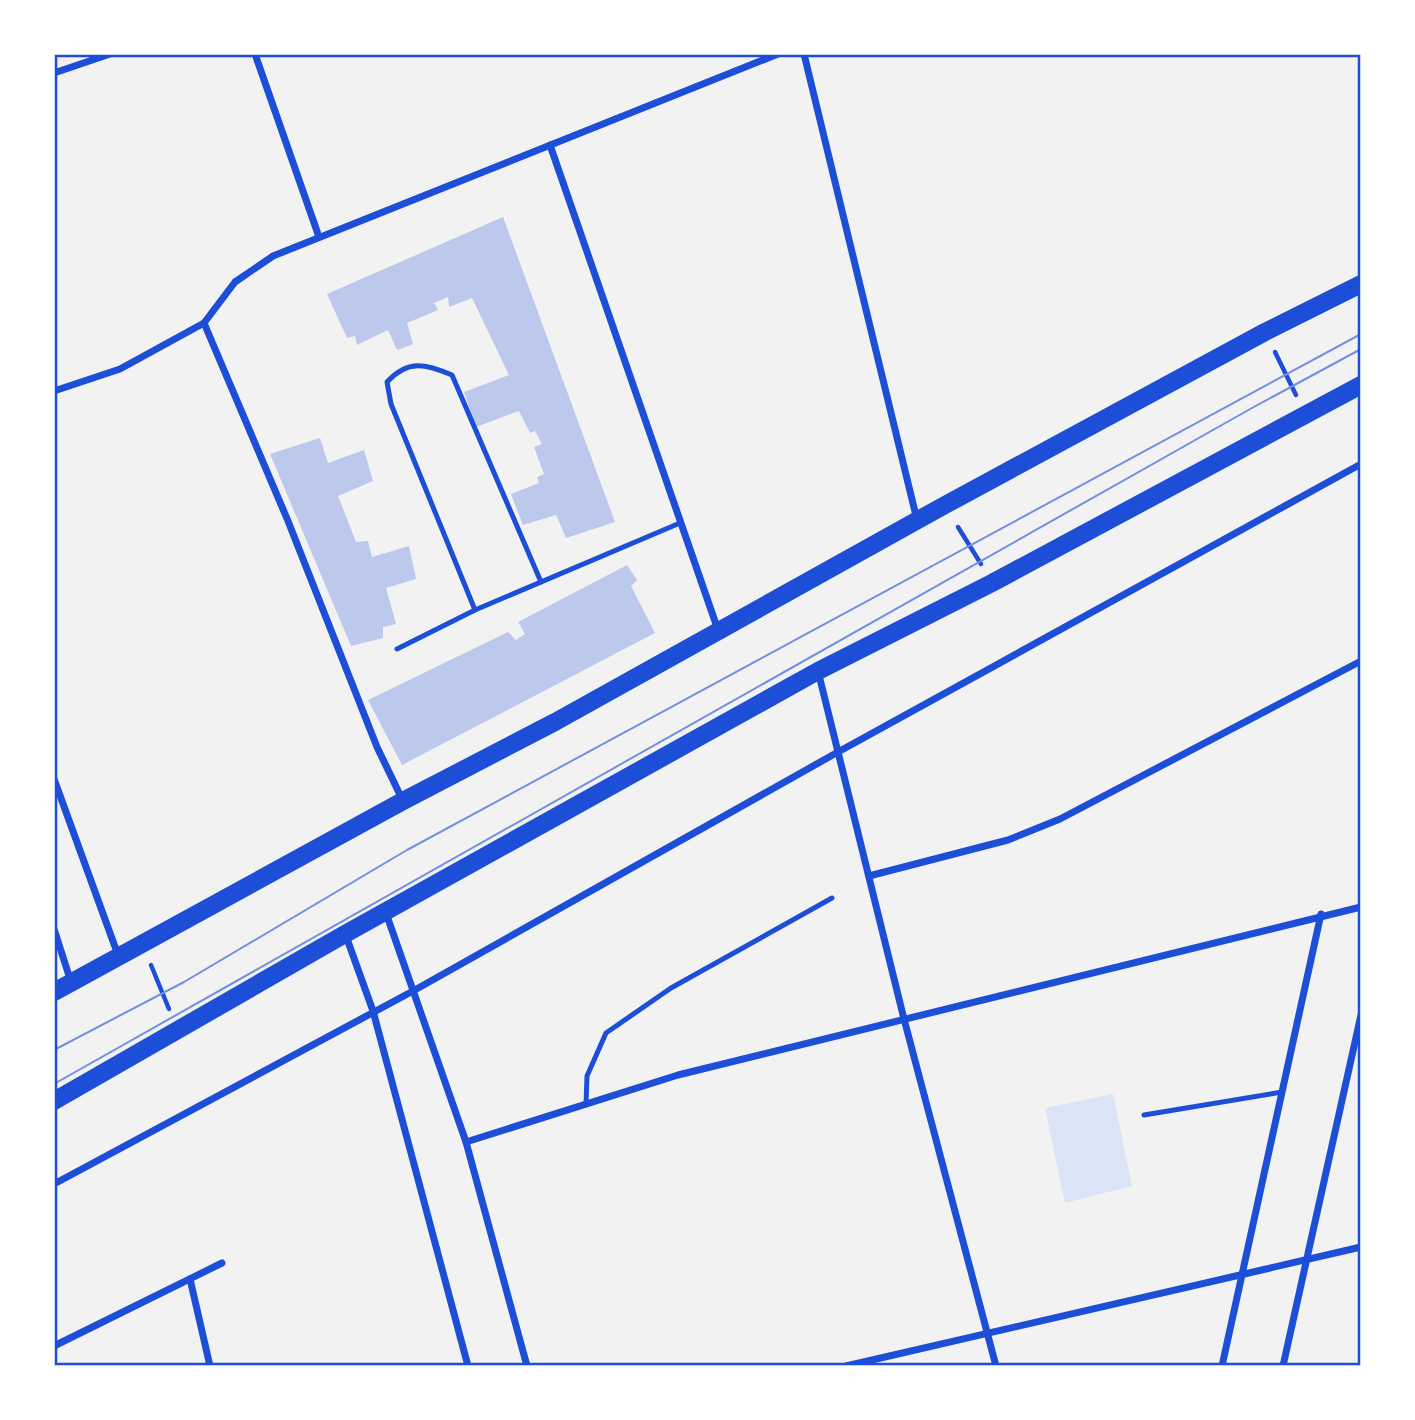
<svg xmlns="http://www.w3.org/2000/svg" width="1415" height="1420" font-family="Commissioner,sans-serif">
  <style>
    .green { fill: #dbe4f7 }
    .building { fill: #bdc9ec }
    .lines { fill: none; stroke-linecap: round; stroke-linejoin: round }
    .path { stroke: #1d4ed8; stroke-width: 4.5 }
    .service { stroke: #1d4ed8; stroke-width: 5 }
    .minor { stroke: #1d4ed8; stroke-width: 7 }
    .primary { stroke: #1d4ed8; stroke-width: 18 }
    .tram { stroke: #7290e2; stroke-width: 2 }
    .neatline { fill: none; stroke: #1d4ed8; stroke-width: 2.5 }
  </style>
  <rect width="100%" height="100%" fill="#f2f2f2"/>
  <path class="green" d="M1113 1094 1132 1186 1065 1203 1045 1108Z"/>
  <g class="building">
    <path d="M503 217 615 522 566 538 556 515 523 525 511 494 539 483 537 477 544 474 534 447 542 444 535 431 530 433 519 411 476 427 464 392 509 375 472 298 449 307 448 297 434 303 438 310 407 323 413 344 397 350 388 330 357 345 355 336 347 338 327 294Z"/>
    <path d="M320 438 328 463 364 450 373 481 338 496 356 542 368 541 372 557 409 546 416 579 386 588 396 624 383 627V638L351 646 270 454Z"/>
    <path d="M627 565 637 580 631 586 655 633 402 765 368 700 508 632 516 640 525 634 518 622Z"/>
  </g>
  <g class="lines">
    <g class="path">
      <path d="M1275 352 1296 395"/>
      <path d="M958 527 981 564"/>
      <path d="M151 965 169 1009"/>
    </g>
    <g class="service">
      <path d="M475 610 391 404 387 382C408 359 426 364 452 375L541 582"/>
      <path d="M397 649 475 610 680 523"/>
      <path d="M586 1104 587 1076 606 1033 671 988 832 898"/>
      <path d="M1144 1115 1282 1092"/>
    </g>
    <g class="minor">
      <path d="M255 54 319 237"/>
      <path d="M804 54 917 520"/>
      <path d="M54 73 110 54"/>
      <path d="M550 145 718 630"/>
      <path d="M204 323 288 521 377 747 403 801"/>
      <path d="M54 391 120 369 204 323 235 282 273 256 778 54"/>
      <path d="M818 671 904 1019 996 1366"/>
      <path d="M54 779 118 955"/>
      <path d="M869 876 1008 840 1060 819 1361 661"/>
      <path d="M386 913 466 1142"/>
      <path d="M54 929 71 982"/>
      <path d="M346 936 373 1011 468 1366"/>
      <path d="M54 1184 413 991 838 752 1361 464"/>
      <path d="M190 1279 210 1366"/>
      <path d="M54 1346 222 1263"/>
      <path d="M527 1366 466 1142 678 1075 1361 907"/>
      <path d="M846 1366 1361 1247"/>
      <path d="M1222 1366 1321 914"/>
      <path d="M1283 1366 1361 1015"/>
    </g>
    <g class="primary">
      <path d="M54 992 403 801 555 722 945 505 1265 332 1361 284"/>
      <path d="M54 1101 345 934 818 671 992 583 1361 385"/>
    </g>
    <g class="tram">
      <path d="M54 1050 184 982 407 850 1361 334"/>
      <path d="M54 1084 1252 408 1361 349"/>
    </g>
  </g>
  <rect width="1415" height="1420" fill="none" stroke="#ffffff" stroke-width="112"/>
  <rect x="56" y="56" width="1303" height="1308" class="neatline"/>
</svg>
